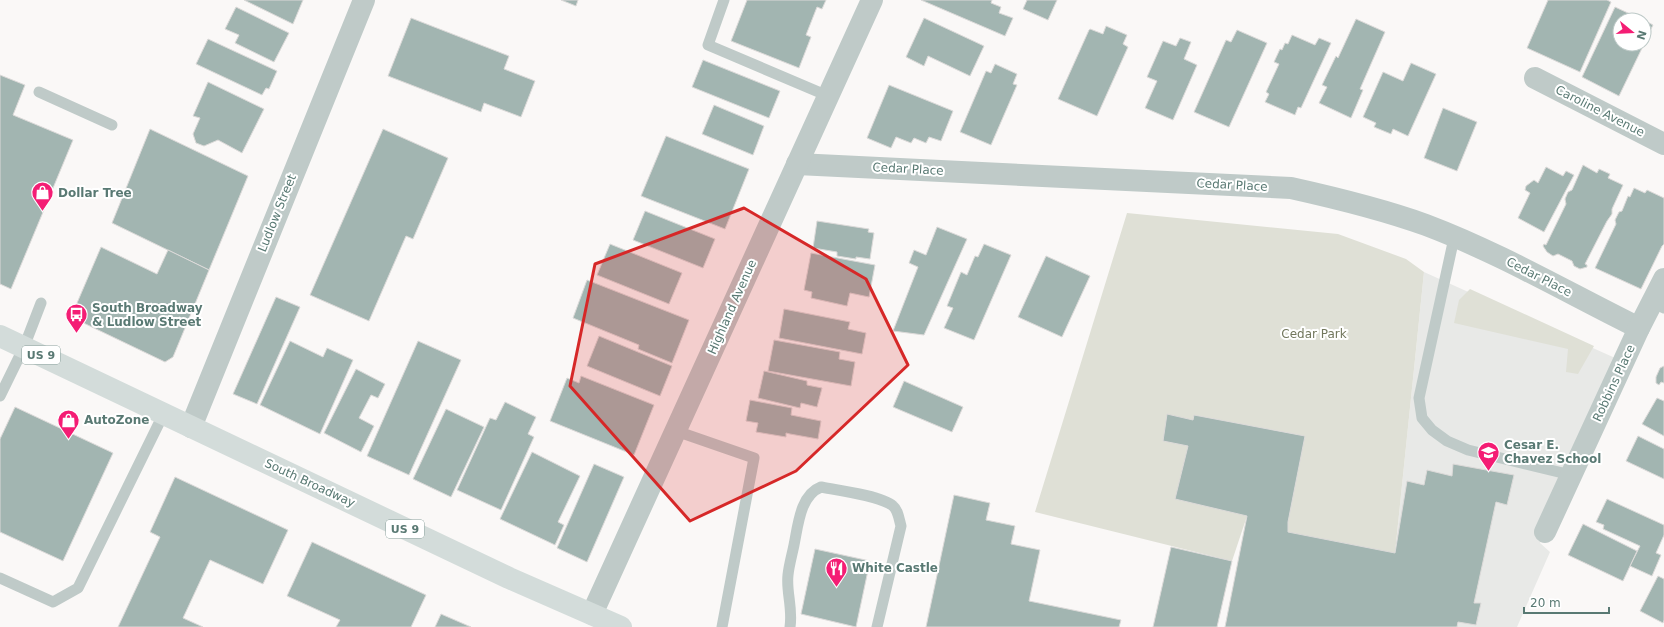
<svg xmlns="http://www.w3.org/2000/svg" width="1664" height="627" font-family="'DejaVu Sans',sans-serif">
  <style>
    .built { fill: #e8e9e7 }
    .green { fill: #dfe0d6 }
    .building { fill: #a2b5b1; stroke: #dcdad9 }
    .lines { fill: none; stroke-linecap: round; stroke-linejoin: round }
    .service { stroke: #bfcac8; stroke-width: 11 }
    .minor { stroke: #bfcac8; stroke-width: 22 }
    .tertiary { stroke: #bfcac8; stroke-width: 22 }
    .primary { stroke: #d3dcda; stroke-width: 22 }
    .marked { fill: #d62828; fill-opacity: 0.2; stroke: #d62828; stroke-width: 3; stroke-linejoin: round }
    .labels { text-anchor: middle; stroke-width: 4; stroke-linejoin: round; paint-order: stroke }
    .shield { fill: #fff; stroke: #8ba19d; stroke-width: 1 }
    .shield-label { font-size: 11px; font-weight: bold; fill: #597973 }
    .street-label { font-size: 12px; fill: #597973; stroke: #fff }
    .poi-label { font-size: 12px; font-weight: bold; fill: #597973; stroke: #fff; text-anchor: start }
    .park-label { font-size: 12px; fill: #72775d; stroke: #fff }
  </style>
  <rect width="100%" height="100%" fill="#faf8f7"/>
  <path class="built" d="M1424 272 1624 362 1540 543 1550 552 1517 627H1225L1247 516 1163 441 1167 414 1193 420 1194 415 1305 436 1288 522 1395 553Z"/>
  <g class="green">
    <path d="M1127 213 1338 234 1406 259 1424 272 1395 553 1288 532V522L1305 436 1195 415 1193 420 1167 415 1163 441 1188 446 1247 516 1232 561 1035 512Z"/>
    <path d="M1470 289 1594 346 1578 374 1566 372 1568 349 1454 323 1459 300Z"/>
  </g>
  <g class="building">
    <path d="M244 0H303L293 24Z"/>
    <path d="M561 0H578L576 6Z"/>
    <path d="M747 0H826L822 9 817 7 806 35 811 37 799 68 731 41Z"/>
    <path d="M921 0H992L991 3 1001 7 999 13 1013 18 1005 36Z"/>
    <path d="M1027 0H1057L1048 20 1023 9Z"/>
    <path d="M1548 0H1607L1611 2 1580 72 1527 48Z"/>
    <path d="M236 7 289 33 274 62 235 43 239 35 225 29Z"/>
    <path d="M1615 7 1643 20H1620V44H1644L1619 96 1582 77Z"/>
    <path d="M411 18 509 56 504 69 535 81 521 117 484 103 481 112 388 76Z"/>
    <path d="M924 18 984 46 970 76 928 56 924 66 906 57Z"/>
    <path d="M1356 19 1385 32 1360 89 1363 90 1351 118 1319 103 1327 87 1322 85 1336 56 1338 58Z"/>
    <path d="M1644 20 1653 25 1644 43Z"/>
    <path d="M1106 26 1127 35 1123 44 1128 47 1097 116 1058 99 1089 30 1090 29 1103 34Z"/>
    <path d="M1237 30 1267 43 1229 127 1194 112 1226 40 1231 42Z"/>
    <path d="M1292 35 1315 45 1319 38 1331 43 1301 108 1298 107 1295 115 1265 102 1269 94 1266 92 1279 64 1274 62 1280 49 1282 50 1285 43 1288 44Z"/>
    <path d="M1180 38 1191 42 1184 59 1197 65 1173 120 1145 108 1157 81 1147 77 1163 41 1176 46Z"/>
    <path d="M208 39 277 71 269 89 266 88 262 95 196 64Z"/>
    <path d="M703 60 780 91 769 118 692 87Z"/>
    <path d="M1411 63 1436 74 1408 136 1393 129 1391 134 1374 127 1376 123 1363 117 1383 72 1403 81Z"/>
    <path d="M995 64 1017 74 1013 84 1017 85 991 145 960 132 986 71 991 73Z"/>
    <path d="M0 75 25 85 13 115 73 140 11 289 0 284Z"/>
    <path d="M208 82 264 109 242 153 218 140 204 146 196 143 193 134 200 118 193 116Z"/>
    <path d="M889 85 953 111 941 141 929 137 926 143 914 138 911 143 896 137 891 148 867 138Z"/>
    <path d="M714 105 764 126 753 155 702 134Z"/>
    <path d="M1443 108 1477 122 1457 171 1424 158Z"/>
    <path d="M150 129 248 176 209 270 112 223Z"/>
    <path d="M383 129 448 158 413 239 406 236 369 321 310 295Z"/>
    <path d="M666 136 749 169 725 229 641 196Z"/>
    <path d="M1583 165 1597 173 1599 169 1610 174 1608 178 1623 185 1612 209V214L1607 221 1585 264 1587 265V267L1580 269 1574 266 1572 261 1558 254 1553 256 1547 252 1543 246 1544 244 1546 245 1566 204 1565 199 1568 192 1572 190Z"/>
    <path d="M1546 167 1563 176 1566 171 1574 175 1544 232 1518 218 1530 193 1525 190 1526 186 1534 180 1538 183Z"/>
    <path d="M1634 188 1645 193 1647 190 1664 198V244L1662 246 1641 289 1595 268 1616 224 1615 220 1619 212 1622 211 1628 196 1630 197Z"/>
    <path d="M645 211 715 239 703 268 633 240Z"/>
    <path d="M817 221 869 229 868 232 874 233 870 259 856 257V259L837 256V252L813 248Z"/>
    <path d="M937 227 967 239 924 335 893 331 918 267 909 263 914 250 926 255Z"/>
    <path d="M610 244 682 273 669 304 597 275Z"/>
    <path d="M984 244 1011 255 974 340 944 328 953 308 947 306 961 272 967 275 975 256 978 257Z"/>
    <path d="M101 247 157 274 168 250 209 270 173 357 165 362 71 317Z"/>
    <path d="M811 253 875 265 869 297 850 293 847 306 811 298 812 292 804 290Z"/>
    <path d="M1046 256 1090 276 1062 337 1018 317Z"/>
    <path d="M587 280 689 320 672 363 638 349 639 345 573 318Z"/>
    <path d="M276 297 300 307 257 404 233 394Z"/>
    <path d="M784 309 850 322 848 329 866 333 862 354 779 338Z"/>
    <path d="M599 336 672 366 660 396 587 366Z"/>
    <path d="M774 340 840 352 839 359 855 362 851 386 768 371Z"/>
    <path d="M290 341 323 357 327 348 353 360 320 434 260 405Z"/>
    <path d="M418 341 461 360 409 475 367 456Z"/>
    <path d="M1664 366V383L1661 382 1659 385 1656 383V377L1660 368Z"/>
    <path d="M356 369 385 384 378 398 371 395 359 418 374 426 361 452 324 433Z"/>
    <path d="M764 371 807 381V385L822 388 817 407 801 403 800 408 758 398Z"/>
    <path d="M581 376 654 405 634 455 550 421 567 378 579 383Z"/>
    <path d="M904 381 963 407 952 432 893 407Z"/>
    <path d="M1657 398 1664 401V436L1642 424Z"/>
    <path d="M750 400 792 408 791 415 821 421 818 439 790 434 786 433V437L756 432 758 423 746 421Z"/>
    <path d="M505 402 536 417 528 434 534 437 501 510 457 490 490 418 496 420Z"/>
    <path d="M15 407 113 453 63 561 0 532V439Z"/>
    <path d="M446 409 484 427 451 497 413 479Z"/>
    <path d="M1167 414 1193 420 1194 415 1305 436 1288 522V532L1395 553 1407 481 1424 485 1427 470 1452 476 1453 464 1514 475 1507 505 1496 502 1474 603H1481L1476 625 1458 622 1457 627H1225L1247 516 1175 499 1188 446 1163 441Z"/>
    <path d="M1638 436 1664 449V479L1626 461Z"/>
    <path d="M532 452 580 476 558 522 564 525 555 545 500 519Z"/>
    <path d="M594 464 624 477 587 562 557 548Z"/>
    <path d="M175 477 288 530 263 584 210 560 183 618 203 627H118L160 537 150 532Z"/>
    <path d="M954 495 990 503 986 520 1015 526 1011 544 1040 550 1029 601 1121 620 1119 627H926Z"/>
    <path d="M1607 499 1664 525V535L1656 553 1661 555 1652 576 1630 566 1640 546 1603 529 1604 525 1596 522Z"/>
    <path d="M1583 524 1637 551 1623 581 1568 555Z"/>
    <path d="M312 542 426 595 411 627H336L340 620 287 596Z"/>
    <path d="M1171 547 1232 561 1217 627H1153Z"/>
    <path d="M815 549 870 561 856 627 801 614Z"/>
    <path d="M1658 576 1664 579V620L1663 623 1640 611Z"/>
    <path d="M441 614 471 627H435Z"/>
  </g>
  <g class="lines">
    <g class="service">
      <path d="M724 0 708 45 828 96"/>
      <path d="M39 92 112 125"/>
      <path d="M1454 238 1419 398 1422 418 1432 430 1447 441 1468 450 1571 475"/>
      <path d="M1651 302 1664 308"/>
      <path d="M0 396 24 347 41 303"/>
      <path d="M676 431 754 458 722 627"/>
      <path d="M0 578 53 602 78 588 164 413"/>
      <path d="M790 627C793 608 786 592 788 575 789 565 792 555 794 545 798 526 800 495 821 487 837 490 882 496 893 506 898 510 899 519 901 526L877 627"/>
    </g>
    <g class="minor">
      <path d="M1535 78 1664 144"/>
      <path d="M797 164 1291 188C1336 198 1382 209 1426 225 1500 253 1568 293 1639 328"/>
      <path d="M1545 532 1639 328 1664 279"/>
      <path d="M592 614 872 0"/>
    </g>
    <path class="tertiary" d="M191 427 364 0"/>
    <path class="primary" d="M0 336 509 578 621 627"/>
  </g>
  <path class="marked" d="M744 208 866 279 908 365 796 471 690 521 570 386 595 264Z"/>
  <defs>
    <symbol id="shop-pin" viewBox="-11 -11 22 30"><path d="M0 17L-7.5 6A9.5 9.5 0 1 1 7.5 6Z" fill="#f41d74" stroke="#fff"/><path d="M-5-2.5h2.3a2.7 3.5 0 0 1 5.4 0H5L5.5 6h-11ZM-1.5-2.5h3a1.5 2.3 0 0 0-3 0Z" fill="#fff"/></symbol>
    <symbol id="bus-pin" viewBox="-11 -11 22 30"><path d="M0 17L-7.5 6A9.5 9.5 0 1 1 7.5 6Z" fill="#f41d74" stroke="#fff"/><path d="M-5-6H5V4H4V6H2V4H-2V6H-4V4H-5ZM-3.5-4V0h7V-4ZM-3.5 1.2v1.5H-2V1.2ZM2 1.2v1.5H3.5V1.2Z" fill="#fff"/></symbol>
    <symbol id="school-pin" viewBox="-11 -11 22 30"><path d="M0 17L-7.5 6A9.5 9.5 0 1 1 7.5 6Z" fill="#f41d74" stroke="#fff"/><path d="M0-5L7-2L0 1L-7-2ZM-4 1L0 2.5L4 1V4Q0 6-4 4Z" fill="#fff"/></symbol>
    <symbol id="restaurant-pin" viewBox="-11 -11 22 30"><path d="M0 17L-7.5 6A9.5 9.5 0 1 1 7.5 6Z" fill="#f41d74" stroke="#fff"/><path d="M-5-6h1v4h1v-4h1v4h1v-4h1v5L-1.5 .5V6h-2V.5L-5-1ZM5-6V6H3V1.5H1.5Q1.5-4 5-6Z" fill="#fff"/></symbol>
  </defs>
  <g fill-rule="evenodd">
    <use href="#shop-pin" x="30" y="180" width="25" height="34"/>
    <use href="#bus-pin" x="64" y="302" width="25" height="34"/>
    <use href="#shop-pin" x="56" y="408" width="25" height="34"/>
    <use href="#school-pin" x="1476" y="440" width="25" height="34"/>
    <use href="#restaurant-pin" x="824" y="556" width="25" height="34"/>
  </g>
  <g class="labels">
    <g class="shield">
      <rect x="22" y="346" width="38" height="18" rx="3"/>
      <rect x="386" y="520" width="38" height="18" rx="3"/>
    </g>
    <g class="shield-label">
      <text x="41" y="359">US 9</text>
      <text x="405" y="533">US 9</text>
    </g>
    <g class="street-label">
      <text transform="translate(1600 111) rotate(27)" y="4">Caroline Avenue</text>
      <text transform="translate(908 169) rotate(3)" y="4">Cedar Place</text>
      <text transform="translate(1232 185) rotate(3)" y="4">Cedar Place</text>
      <text transform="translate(277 213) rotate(-68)" y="4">Ludlow Street</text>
      <text transform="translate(1539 277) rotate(27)" y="4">Cedar Place</text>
      <text transform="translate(732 307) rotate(-66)" y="4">Highland Avenue</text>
      <text transform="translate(1614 383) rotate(-65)" y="4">Robbins Place</text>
      <text transform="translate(310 483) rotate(25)" y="4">South Broadway</text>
    </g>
    <g class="poi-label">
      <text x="58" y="197">Dollar Tree</text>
      <text x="92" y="312">South Broadway<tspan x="92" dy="14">&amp; Ludlow Street</tspan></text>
      <text x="84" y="424">AutoZone</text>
      <text x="1504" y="449">Cesar E.<tspan x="1504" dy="14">Chavez School</tspan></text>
      <text x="852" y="572">White Castle</text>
    </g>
    <g class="park-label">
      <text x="1314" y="338">Cedar Park</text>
    </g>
  </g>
  <g transform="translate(1632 32) rotate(108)"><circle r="19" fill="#ffffff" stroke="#bdc9c7"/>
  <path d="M0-3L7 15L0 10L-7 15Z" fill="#f41d74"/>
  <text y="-6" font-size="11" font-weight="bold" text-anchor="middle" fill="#597973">N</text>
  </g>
  <path d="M1524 607v6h85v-6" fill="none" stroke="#597973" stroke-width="2"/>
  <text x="1530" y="607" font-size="12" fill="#597973" stroke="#ffffff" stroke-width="3" paint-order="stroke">20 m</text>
</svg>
